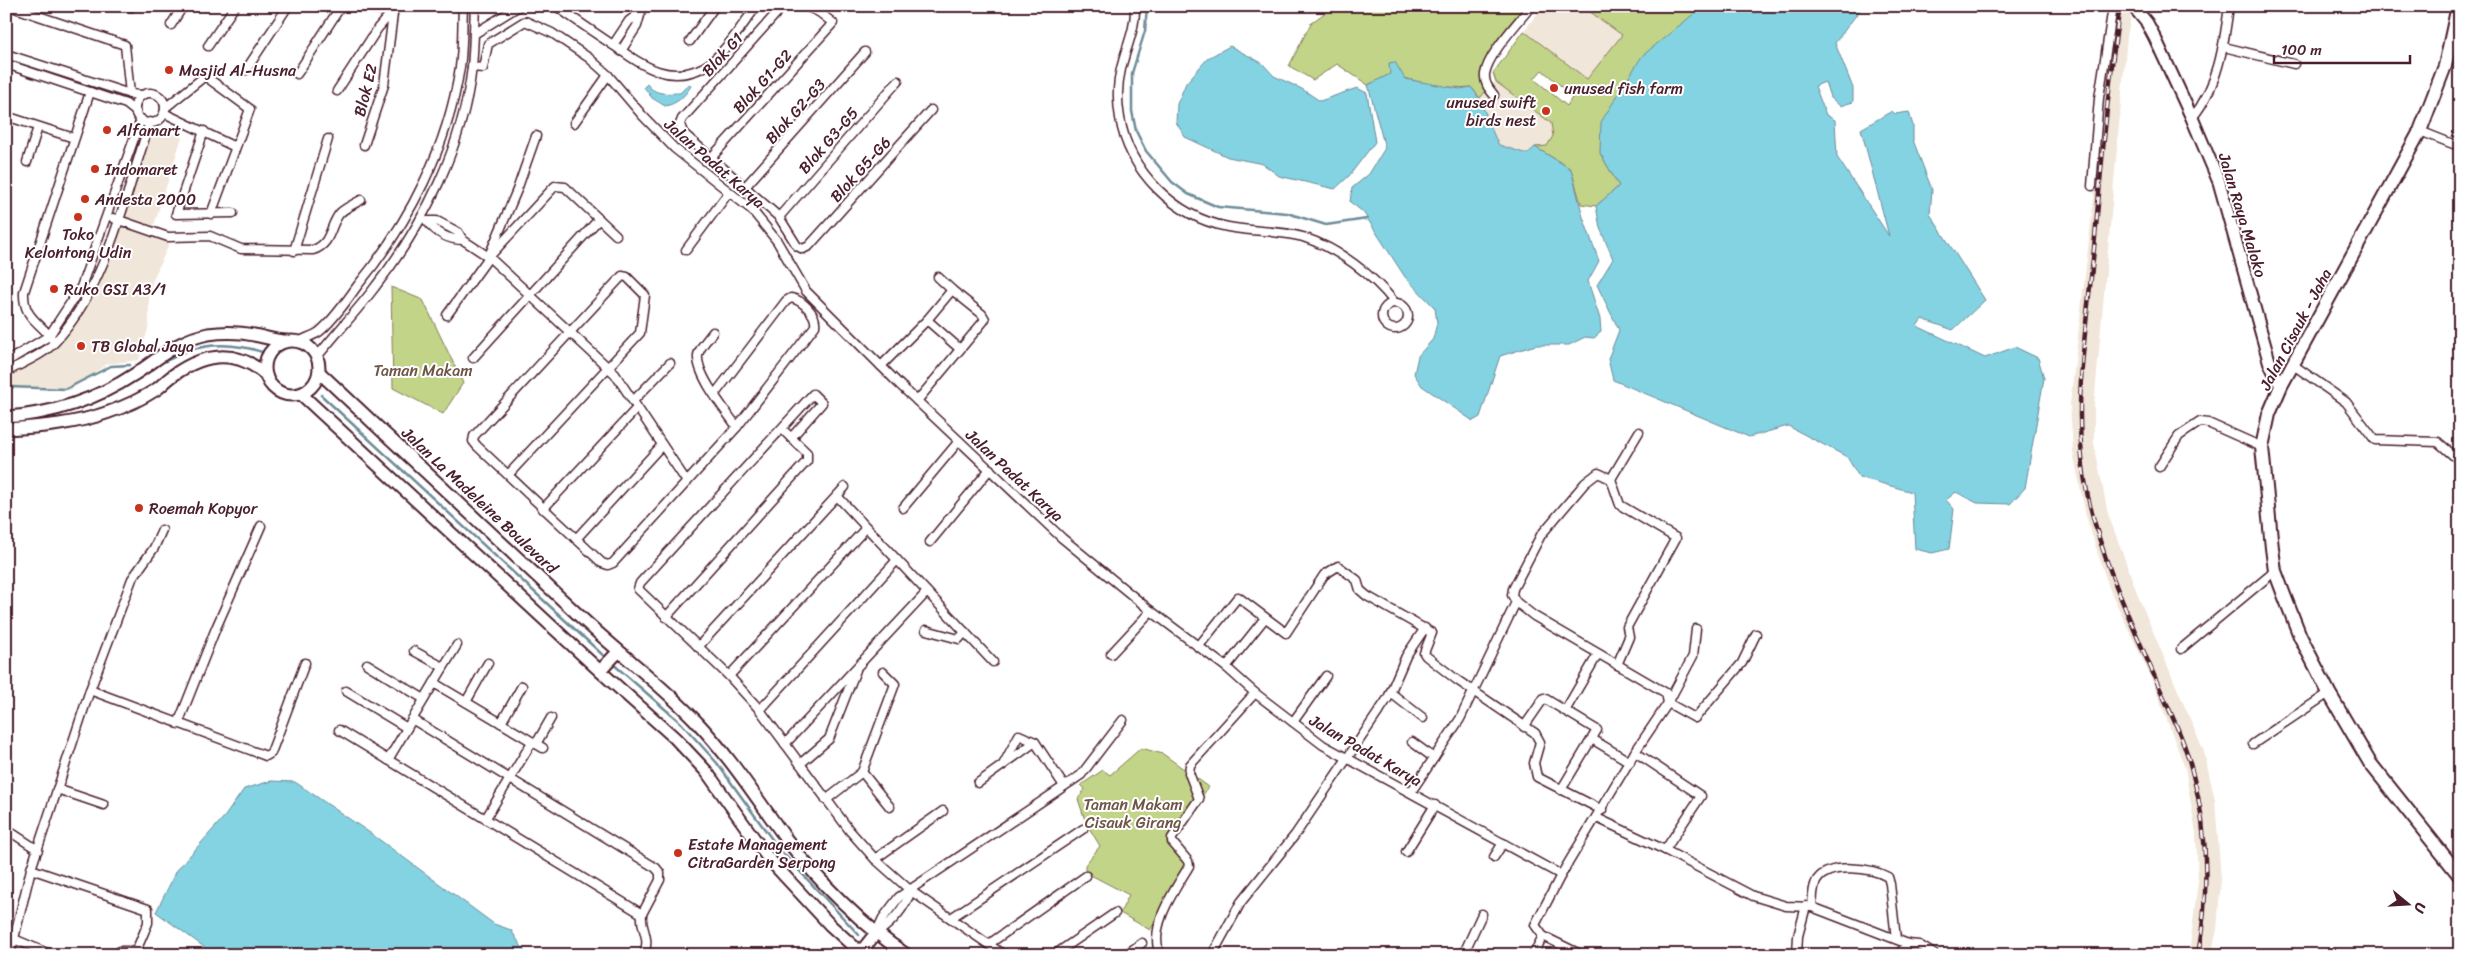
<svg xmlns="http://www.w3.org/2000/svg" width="2466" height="961" font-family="Sriracha,sans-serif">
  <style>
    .built { fill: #f1e6da }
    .green { fill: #c2d488; stroke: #867a5a; fill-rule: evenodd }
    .water { fill: #84d3e2; stroke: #6d8b99 }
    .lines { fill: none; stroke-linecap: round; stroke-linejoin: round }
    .stream { stroke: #6d8b99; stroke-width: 2.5 }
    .street-casing { stroke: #4a1f2b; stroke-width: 11 }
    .secondary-casing { stroke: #4a1f2b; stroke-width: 15 }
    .primary-casing { stroke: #4a1f2b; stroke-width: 16 }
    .street { stroke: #fff; stroke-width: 8 }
    .secondary { stroke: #fff; stroke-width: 11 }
    .primary { stroke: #fff; stroke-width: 12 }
    .rail-casing { stroke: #4a1f2b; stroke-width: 4.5 }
    .rail { stroke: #fff; stroke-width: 2.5; stroke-dasharray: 8; stroke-linecap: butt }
    .poi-dot { fill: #c8321e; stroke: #fff; stroke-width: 2 }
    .labels { text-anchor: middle; stroke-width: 4; stroke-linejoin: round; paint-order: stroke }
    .street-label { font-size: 16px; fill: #4a1f2b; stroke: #fff }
    .poi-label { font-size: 16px; fill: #4a1f2b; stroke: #fff; text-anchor: start }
    .park-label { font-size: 16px; fill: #6e5547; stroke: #fff }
  </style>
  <rect width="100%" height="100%" fill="#fff"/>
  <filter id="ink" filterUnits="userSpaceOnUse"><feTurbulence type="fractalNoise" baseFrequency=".02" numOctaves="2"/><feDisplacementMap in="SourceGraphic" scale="10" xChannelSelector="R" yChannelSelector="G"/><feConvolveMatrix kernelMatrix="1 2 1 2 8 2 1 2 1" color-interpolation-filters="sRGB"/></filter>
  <g filter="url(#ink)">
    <g class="built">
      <path d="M1543 6H1582L1622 35 1587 79 1524 31Z"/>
      <path d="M2116 6H2133L2127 36 2094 406V443L2108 514 2141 603 2204 752 2215 800 2221 879 2217 930 2211 955H2189L2198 881 2196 834 2185 768 2150 675 2109 588 2086 516 2073 452 2070 405Z"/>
      <path d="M1496 82 1551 123 1553 136 1547 146 1535 147 1527 154 1499 145 1489 128 1480 98 1489 84Z"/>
      <path d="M159 131 168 132 182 137 153 228 169 235 168 246 153 280 149 294V325L139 360 107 364 70 390 6 388V375L43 354 72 329 99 284 138 166 151 136Z"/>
    </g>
    <g class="green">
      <path d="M1334 6H1527L1484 63 1481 76 1485 92 1480 98 1471 87C1451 90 1410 81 1391 74L1368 85 1337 64 1313 80 1289 66 1311 23Z"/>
      <path d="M1582 6H1698L1696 12 1600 153 1619 186 1596 206 1581 204 1571 169 1535 147 1547 146 1553 136 1551 123 1496 82 1493 73 1524 31 1587 79 1622 35ZM1542 70 1573 96 1567 106 1534 79Z"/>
      <path d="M391 287 423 300 463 383 443 414 393 388Z"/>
      <path d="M1141 748 1163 754 1209 787 1168 840 1191 868 1150 930 1120 913 1129 895 1085 872V865L1100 846 1086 823 1078 799 1085 789 1081 785 1103 770 1110 775Z"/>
    </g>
    <g class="water">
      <path d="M1698 6H1863L1835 43 1853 88V102L1840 106 1830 97 1825 82 1815 86 1826 115 1835 120 1837 157 1889 236 1861 129 1892 111 1895 114 1909 112 1913 126V140L1932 190 1930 214 1985 300 1953 330 1922 319 1917 326 1985 358 2015 347 2038 358 2044 378 2025 488 2010 504 1977 503 1956 492 1946 500 1954 509 1949 549 1932 553 1915 549 1912 492 1859 477 1847 457 1788 426 1749 437 1613 380 1608 359 1619 330 1597 285 1613 259 1600 228 1596 206 1619 186 1600 153 1601 122 1642 56 1696 12Z"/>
      <path d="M1230 46 1262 63 1274 76 1302 89 1320 101 1357 88 1367 93 1375 142 1349 176 1335 189 1279 176 1263 164 1228 157 1185 137 1176 122 1177 104 1186 83 1208 58Z"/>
      <path d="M1395 62 1405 79 1460 89 1471 87C1485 103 1488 126 1499 145L1527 154 1535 147 1571 169 1583 217 1599 261 1588 281 1600 319 1601 332 1594 338 1585 337 1569 345H1536L1500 356 1480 417 1473 421 1422 386 1414 374 1418 356 1433 339 1437 323 1435 308 1405 277 1363 212 1350 202 1352 188 1369 174 1385 148 1368 85 1390 74 1389 63Z"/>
      <path d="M647 84C656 96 667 93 680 93L689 84 691 86C685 96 677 104 665 106L652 98 644 87Z"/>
      <path d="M271 781 295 782 373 835 494 924 511 930 527 955H215L156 912 177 870 225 816 244 789Z"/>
    </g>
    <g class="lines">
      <g class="stream">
        <path d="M1147 6 1145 31 1132 73V111L1136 131 1146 151 1172 182 1188 194 1218 207 1287 213 1326 225 1367 219"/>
        <path d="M162 362C170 360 179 354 187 351 214 342 239 344 265 353"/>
        <path d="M10 387 66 389 111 366 130 365"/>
        <path d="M321 395 606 658"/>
        <path d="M612 663 681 723 717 763 779 849 859 935"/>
        <path d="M880 951 885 955"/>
      </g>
      <defs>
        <g id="street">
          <path d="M9 6 125 45 130 94"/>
          <path d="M349 6 393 11"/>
          <path d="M556 6C574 19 592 31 610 43 640 63 666 86 704 67 723 57 743 23 757 6"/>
          <path d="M805 6 819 12 816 6"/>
          <path d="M1135 6C1136 29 1126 47 1121 69 1117 85 1117 101 1120 118 1129 172 1175 217 1228 227 1253 232 1278 230 1303 237 1339 249 1372 274 1395 303"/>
          <path d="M131 7 132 6"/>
          <path d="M782 7 682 119 680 124 683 133 779 217 797 246 803 249 809 246 931 110"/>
          <path d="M171 25 183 6"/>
          <path d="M474 34 519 6"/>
          <path d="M690 41 715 6"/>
          <path d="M613 45 629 21 641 12 637 26 621 51"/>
          <path d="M208 46 235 6"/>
          <path d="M2224 47 2294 64"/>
          <path d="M6 54 130 94 142 95"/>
          <path d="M6 64 126 104 136 112"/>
          <path d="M472 67 483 68 488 44 525 21 552 33 589 58 608 75 642 115 674 148 752 210 777 241 806 291 898 383 1062 538 1151 611 1226 667 1255 693 1323 745 1561 875"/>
          <path d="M246 70 288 6"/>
          <path d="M297 74 341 6"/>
          <path d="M337 91 378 28 393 11"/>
          <circle cx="150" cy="108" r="15"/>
          <path d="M1494 95C1489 89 1484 83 1485 74 1488 54 1518 23 1531 6"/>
          <path d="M165 108 205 76 250 109 211 214"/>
          <path d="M164 113 235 147"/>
          <path d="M6 116 74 138"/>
          <path d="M2192 118C2218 87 2224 45 2229 6"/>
          <path d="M574 123 608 75"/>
          <path d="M204 131 176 214 233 213"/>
          <path d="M2420 131 2453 144"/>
          <path d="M364 145 384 85 394 6"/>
          <path d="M711 158 833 23 819 12"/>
          <path d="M27 162 38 127"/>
          <path d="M2092 186 2099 98 2113 6"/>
          <path d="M745 187 865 52"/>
          <path d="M779 217 898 81"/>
          <path d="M113 218 168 237 210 236 241 249 313 250C332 244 329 226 340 213 345 208 354 204 361 200"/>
          <path d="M463 240C449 240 436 233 427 221H437L458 232 463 240 489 257 615 374 687 482"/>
          <path d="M686 250 729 192"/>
          <path d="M294 251 328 139"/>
          <path d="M491 251 517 190 536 136"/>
          <path d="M938 277 952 290"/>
          <circle cx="1395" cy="316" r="13"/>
          <path d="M447 315 489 257 555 186 565 187 616 235"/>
          <path d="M927 320 960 349"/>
          <path d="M713 332C708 339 700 346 698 355 696 375 726 411 737 427"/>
          <path d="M52 339C39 321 23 318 24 292L90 92"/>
          <path d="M298 342C305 338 313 336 319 332 334 320 347 300 358 285 409 223 448 147 460 67 463 47 462 26 463 6"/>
          <path d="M317 357C336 333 357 311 375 287 424 225 463 146 472 67 474 47 474 26 475 6"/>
          <path d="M473 358 599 219"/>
          <path d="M6 362 49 336 81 287 141 119"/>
          <path d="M2292 364 2346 402 2375 440 2438 442 2454 456 2460 458"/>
          <path d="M881 366 927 320 952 290 982 314 985 319 983 322 917 401"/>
          <path d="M6 372C22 363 43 355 55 342 107 286 126 193 150 122"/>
          <path d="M633 401 670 363"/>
          <path d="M791 438 822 403 813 394 640 583 638 589 729 676 760 710 850 831 875 859 911 891 1004 955"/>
          <path d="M2159 467 2179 436 2200 422 2208 423 2262 447"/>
          <path d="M508 475 640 333 645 295 627 277 622 276 474 436 473 441 477 446 602 563 608 565 613 563 737 427 815 326C817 314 802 300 791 298L786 301 715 394"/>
          <path d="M1611 479 1639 432"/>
          <path d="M837 496 993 662"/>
          <path d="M903 508 959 441"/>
          <path d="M543 509 637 408"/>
          <path d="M576 539 662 445"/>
          <path d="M930 542 990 469"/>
          <path d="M1516 602 1534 616 1666 693 1668 703 1635 752 1561 875 1535 925 1543 936 1582 955"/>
          <path d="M666 617 807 461V453L782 429"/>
          <path d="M1696 629 1693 656 1668 703 1695 718 1742 663 1756 634"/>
          <path d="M926 630 959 639 965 632"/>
          <path d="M698 647 845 487"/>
          <path d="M1198 647 1238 597 1286 633 1324 575 1338 566 1357 580 1360 590 1367 596 1432 633 1424 653 1426 656 1457 680 1535 733 1540 742 1534 763 1537 777 1602 810"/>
          <path d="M2181 649 2275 571"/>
          <path d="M414 651 443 667"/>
          <path d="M1111 654 1151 611"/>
          <path d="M367 664 424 699"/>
          <path d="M1226 667 1265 618"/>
          <path d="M729 676 866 528"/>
          <path d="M434 683 457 645"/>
          <path d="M90 690 266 756 271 753 305 663"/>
          <path d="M346 691 407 728"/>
          <path d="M1391 693 1423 718"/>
          <path d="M466 702 488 663"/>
          <path d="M760 710 897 560"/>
          <path d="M1565 711 1598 654"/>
          <path d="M412 719 656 868 660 873V880L642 914C640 930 651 935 644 955"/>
          <path d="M1293 722 1326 676"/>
          <path d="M501 723 522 686"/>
          <path d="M178 724 216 628 261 526"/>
          <path d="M1524 727 1544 698 1597 730 1561 790"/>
          <path d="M339 730 642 914"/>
          <path d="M1592 739 1630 762"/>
          <path d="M1412 742 1434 758"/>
          <path d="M536 744 551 718"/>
          <path d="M785 744 927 592"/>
          <path d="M2253 744 2329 693"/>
          <path d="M1635 752 1701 796 1665 850"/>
          <path d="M388 760 434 683 543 748"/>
          <path d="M800 764 829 739 856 670"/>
          <path d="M1003 765 1019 735 1035 742 1064 786"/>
          <path d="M862 772 890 807"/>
          <path d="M978 783 1035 742"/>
          <path d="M57 789 104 805"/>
          <path d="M1411 792 1460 719 1516 602 1512 595 1513 589 1541 535 1585 483 1598 473 1611 479 1620 505 1676 538 1627 627 1629 637 1617 665"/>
          <path d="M826 800 862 772 895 684 883 672"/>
          <path d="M486 818 532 742"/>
          <path d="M1597 818 1665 850 1753 896 1786 906 1812 907 1908 944"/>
          <path d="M6 829 38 850"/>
          <path d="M1406 852 1435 805"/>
          <path d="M1494 857 1503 843"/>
          <path d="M875 859 943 811"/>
          <path d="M31 869 148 909V923L136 951H120L115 955"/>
          <path d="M1812 907C1813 899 1812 887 1817 880 1830 862 1872 868 1888 877L1890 884 1896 939"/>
          <path d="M951 918 1083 829"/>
          <path d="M876 933 883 918 899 897 1081 775 1123 720"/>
          <path d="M877 933C893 922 904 909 911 891"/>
          <path d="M14 939 52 955"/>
          <path d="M989 944 1086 876"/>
          <path d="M10 955 31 869 90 690 132 579 154 548 162 530"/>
          <path d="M1054 955 1115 913"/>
          <path d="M1125 955 1142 943"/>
          <path d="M1160 955C1148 926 1175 890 1189 866L1188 861 1172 842V838L1199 799 1189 773 1190 765 1255 693"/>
          <path d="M1212 955 1241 902 1295 835 1388 698 1406 656 1425 628"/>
          <path d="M1463 955 1482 914"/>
          <path d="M1533 955 1543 936"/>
          <path d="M1797 955 1798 936 1806 906"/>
          <path d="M1898 955 1908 944 1919 945 1935 955"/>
        </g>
        <g id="secondary">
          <path d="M2133 6 2147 23 2155 38 2192 118 2219 182 2270 364 2281 386"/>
          <circle cx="292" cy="368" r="27"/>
          <path d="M319 372C409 456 498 540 587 623 623 656 663 686 696 721 731 758 757 799 787 840 819 882 863 926 907 955"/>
          <path d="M301 394 600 671 675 738 706 771 768 858 830 925 863 955"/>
          <path d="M6 417C52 414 97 399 135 374 160 358 177 340 208 334 222 332 240 332 254 335 266 337 275 341 287 341"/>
          <path d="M6 429C40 427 76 424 109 412 124 407 143 398 157 389 163 384 169 378 175 374 205 353 237 349 266 375"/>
          <path d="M600 671 618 652"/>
          <path d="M860 953 876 933"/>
        </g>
        <path id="primary" d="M2458 6 2445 66 2420 131 2281 386 2269 414 2262 447 2272 548 2275 571 2284 595 2300 636 2329 693 2370 763 2460 876"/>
      </defs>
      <use href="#street" class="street-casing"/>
      <use href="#secondary" class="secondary-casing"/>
      <use href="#primary" class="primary-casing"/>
      <use href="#street" class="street"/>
      <use href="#secondary" class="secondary"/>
      <use href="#primary" class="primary"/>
      <defs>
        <path id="rail" d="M2120 6C2107 90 2101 174 2093 259 2085 337 2071 419 2088 497 2103 564 2133 626 2160 689 2172 716 2185 742 2192 771 2208 830 2209 894 2198 955"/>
      </defs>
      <use href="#rail" class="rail-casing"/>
      <use href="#rail" class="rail"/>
    </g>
  </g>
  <g class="poi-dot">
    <circle cx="169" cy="70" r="5"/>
    <circle cx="1554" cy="88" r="5"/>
    <circle cx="1546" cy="111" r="5"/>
    <circle cx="107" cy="130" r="5"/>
    <circle cx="95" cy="169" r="5"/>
    <circle cx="85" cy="199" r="5"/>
    <circle cx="78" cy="217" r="5"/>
    <circle cx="54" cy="289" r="5"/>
    <circle cx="81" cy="346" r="5"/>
    <circle cx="139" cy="508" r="5"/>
    <circle cx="678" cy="853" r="5"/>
  </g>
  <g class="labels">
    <g class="street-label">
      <text transform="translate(722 54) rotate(-48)" y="6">Blok G1</text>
      <text transform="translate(762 81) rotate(-48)" y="6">Blok G1-G2</text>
      <text transform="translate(365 90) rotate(-76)" y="6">Blok E2</text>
      <text transform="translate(795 111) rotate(-48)" y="6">Blok G2-G3</text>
      <text transform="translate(828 140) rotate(-49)" y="6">Blok G3-G5</text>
      <text transform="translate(715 163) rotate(41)" y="6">Jalan Padat Karya</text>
      <text transform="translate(860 169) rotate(-48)" y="6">Blok G5-G6</text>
      <text transform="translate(2243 215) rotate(73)" y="6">Jalan Raya Maloko</text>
      <text transform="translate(2295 329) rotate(-62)" y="6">Jalan Cisauk - Jaha</text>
      <text transform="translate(1015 475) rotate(43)" y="6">Jalan Padat Karya</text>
      <text transform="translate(480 500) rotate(43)" y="6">Jalan La Madeleine Boulevard</text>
      <text transform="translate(1366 750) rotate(30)" y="6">Jalan Padat Karya</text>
    </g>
    <g class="poi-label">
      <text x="179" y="76">Masjid Al-Husna</text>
      <text x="1564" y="94">unused fish farm</text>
      <text x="1536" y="108" text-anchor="end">unused swift<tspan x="1536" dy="18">birds nest</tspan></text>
      <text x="117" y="136">Alfamart</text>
      <text x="105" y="175">Indomaret</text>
      <text x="95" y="205">Andesta 2000</text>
      <text x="78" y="240" text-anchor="middle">Toko<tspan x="78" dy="18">Kelontong Udin</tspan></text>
      <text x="64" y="295">Ruko GSI A3/1</text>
      <text x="91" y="352">TB Global Jaya</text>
      <text x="149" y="514">Roemah Kopyor</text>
      <text x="688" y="850">Estate Management<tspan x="688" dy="18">CitraGarden Serpong</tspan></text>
    </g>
    <g class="park-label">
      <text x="423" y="376">Taman Makam</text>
      <text x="1133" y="810">Taman Makam<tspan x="1133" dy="18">Cisauk Girang</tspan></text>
    </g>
  </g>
  <rect width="2466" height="961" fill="none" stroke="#fff" stroke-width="25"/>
  <rect x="12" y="12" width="2441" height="936" fill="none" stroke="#4a1f2b" stroke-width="2" filter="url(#ink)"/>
  <g transform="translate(2408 904) rotate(108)" stroke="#ffffff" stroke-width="4" paint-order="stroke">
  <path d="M0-4L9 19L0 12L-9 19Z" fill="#4a1f2b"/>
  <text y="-8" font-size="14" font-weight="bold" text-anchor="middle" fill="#4a1f2b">U</text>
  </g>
  <path d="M2274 55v8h136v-8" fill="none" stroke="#4a1f2b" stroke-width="2.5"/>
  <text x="2281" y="55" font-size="15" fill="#4a1f2b" stroke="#ffffff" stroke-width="4" paint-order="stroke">100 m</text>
</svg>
